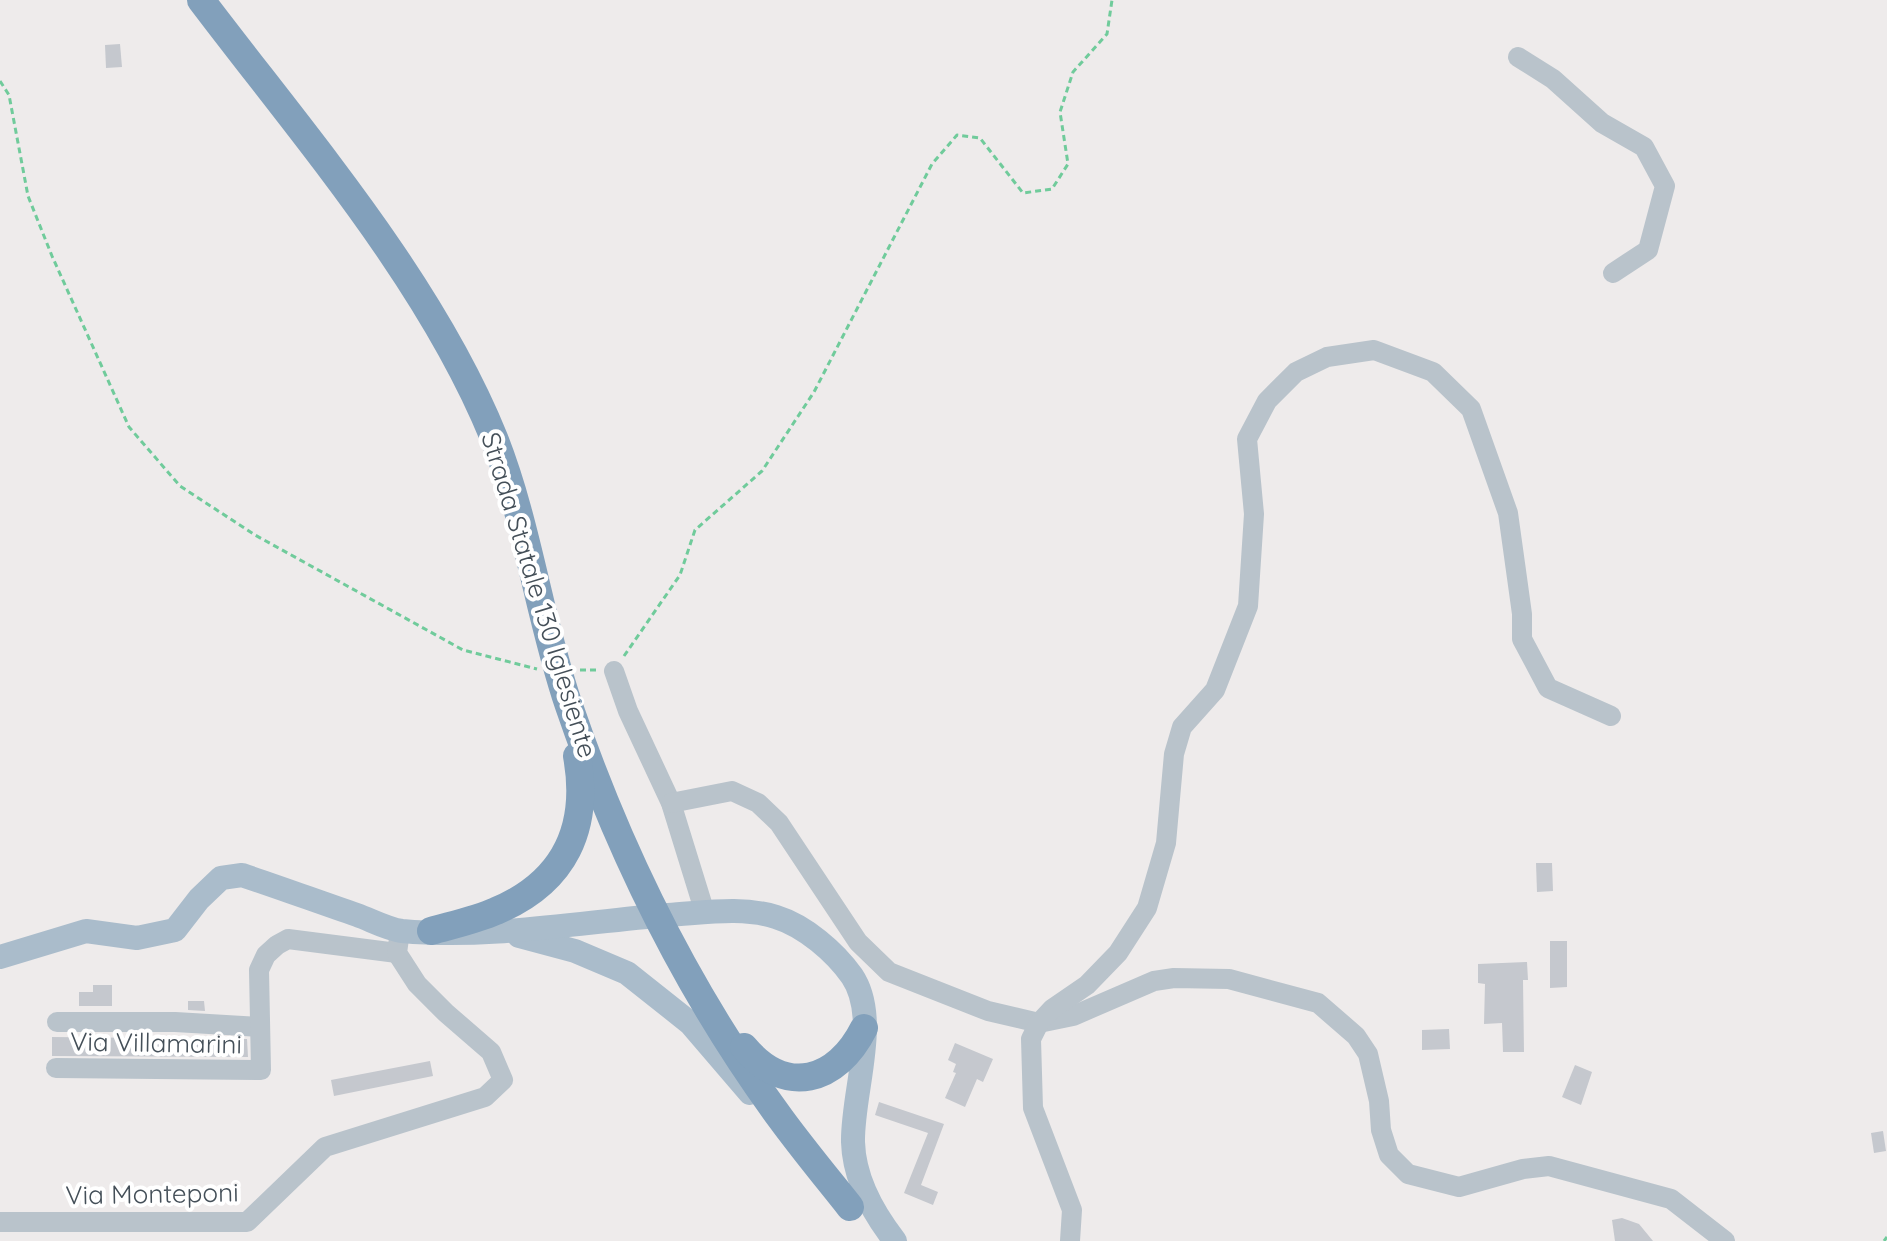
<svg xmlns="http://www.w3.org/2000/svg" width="1887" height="1241" font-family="Quicksand,sans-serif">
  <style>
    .building { fill: #c5c8ce }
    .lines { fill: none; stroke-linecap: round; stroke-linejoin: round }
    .path { stroke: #70cb9b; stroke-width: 3; stroke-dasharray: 6 4; stroke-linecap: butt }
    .minor { stroke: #b9c3cb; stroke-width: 20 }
    .major { stroke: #aabccb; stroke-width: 24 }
    .highway { stroke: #82a0bb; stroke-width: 28 }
    .labels { text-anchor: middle; stroke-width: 8; stroke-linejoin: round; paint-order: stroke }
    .street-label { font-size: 26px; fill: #444f58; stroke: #fff }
  </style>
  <rect width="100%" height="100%" fill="#eeebeb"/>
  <g class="building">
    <path d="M120 44 122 67 106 68 105 45Z"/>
    <path d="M1536 863H1552L1553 891 1537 892Z"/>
    <path d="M1550 941H1567V987L1550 988Z"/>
    <path d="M1527 962 1528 980H1523L1524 1052H1503L1502 1023 1484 1024 1485 984 1478 983V964Z"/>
    <path d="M93 985H112V1006H79V992H93Z"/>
    <path d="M188 1001H204L205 1011 188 1010Z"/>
    <path d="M1449 1029 1450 1049 1422 1050V1030Z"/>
    <path d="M52 1037 247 1039 248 1057 52 1056Z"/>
    <path d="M955 1043 993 1059 983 1082 977 1079 965 1107 945 1098 956 1073 953 1072 956 1064 948 1060Z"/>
    <path d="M430 1061 433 1076 334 1096 331 1080Z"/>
    <path d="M1575 1065 1592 1072 1581 1105 1562 1097Z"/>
    <path d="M879 1102 944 1124 921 1185 938 1192 933 1205 904 1193 928 1133 875 1115Z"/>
    <path d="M1883 1131 1886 1151 1874 1153 1871 1133Z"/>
    <path d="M1622 1218 1639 1224 1653 1241H1615L1612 1220Z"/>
  </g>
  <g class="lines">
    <g class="path">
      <path d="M0 81 9 95 28 196 52 256 129 427 180 486 255 535 463 650 537 669"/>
      <path d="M624 656 680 575 695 530 762 471 814 392 932 164 957 135 980 138 1023 193 1052 189 1068 164 1060 112 1073 72 1107 34 1112 0"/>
      <path d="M580 670H597"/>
      <path d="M1884 1241 1887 1237"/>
    </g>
    <g class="minor">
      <path d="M1518 57 1553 79 1602 123 1644 147 1665 186 1648 250 1613 273"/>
      <path d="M614 671 628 711 671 803 705 913"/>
      <path d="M671 803 732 791 758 803 779 823 858 942 889 972 988 1011 1039 1023 1073 1016 1154 981 1174 978 1229 979 1318 1003 1356 1036 1368 1054 1379 1101 1381 1130 1389 1155 1408 1174 1459 1187 1523 1169 1549 1166 1671 1199 1725 1241"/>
      <path d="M57 1022H175L260 1027"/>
      <path d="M56 1068 261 1070 259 970 266 955 277 945 288 939 397 953"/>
      <path d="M0 1222H247L325 1147 485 1097 503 1080 491 1052 446 1013 417 984 397 953 400 931"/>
      <path d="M1070 1241 1072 1210 1033 1108 1031 1039 1039 1023 1052 1009 1087 985 1118 953 1147 908 1166 843 1174 754 1182 727 1215 690 1248 606 1254 514 1247 439 1267 401 1296 372 1327 357 1374 350 1433 372 1471 409 1508 513 1522 614V639L1548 688 1611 716"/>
    </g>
    <g class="major">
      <path d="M519 936 575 951 627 973 690 1023 750 1093"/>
      <path d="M0 957 86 931 137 938 175 930 199 899 221 878 242 875C281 888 319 902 357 915 371 920 387 929 402 931 490 939 581 922 668 915 703 913 742 906 776 917 805 926 835 952 852 976 881 1019 852 1092 853 1142 854 1178 874 1214 895 1241"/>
    </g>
    <g class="highway">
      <path d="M201 0C303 135 430 280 494 438 528 524 539 618 569 706 619 852 690 995 781 1119 803 1149 827 1178 850 1207"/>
      <path d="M431 931C452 925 476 920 496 911 565 882 590 828 577 756"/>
      <path d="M744 1047C786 1097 837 1082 864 1028"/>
    </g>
  </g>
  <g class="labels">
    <g class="street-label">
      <text transform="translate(539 595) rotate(73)" y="9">Strada Statale 130 Iglesiente</text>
      <text transform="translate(156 1043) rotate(1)" y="9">Via Villamarini</text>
      <text transform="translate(152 1194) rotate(-1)" y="9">Via Monteponi</text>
    </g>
  </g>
</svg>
